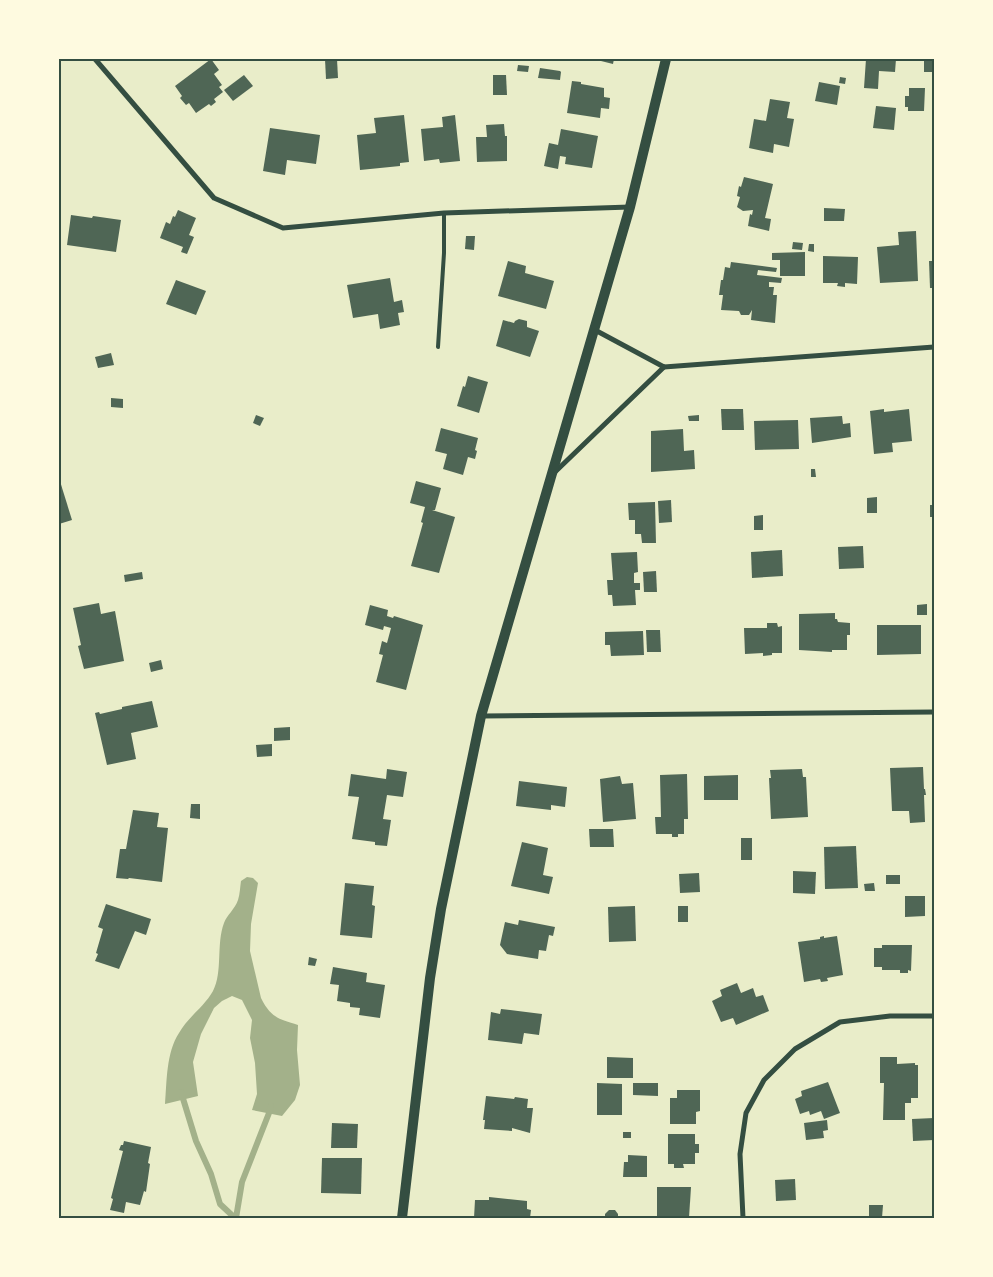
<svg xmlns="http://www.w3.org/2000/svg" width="993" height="1277" font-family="'PT Sans Narrow',sans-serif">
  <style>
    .water { fill: #a3b18a }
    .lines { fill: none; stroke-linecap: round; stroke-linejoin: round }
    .stream { stroke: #a3b18a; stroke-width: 6 }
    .building { fill: #4f6655 }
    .service { stroke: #344e41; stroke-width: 4 }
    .minor { stroke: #344e41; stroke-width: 5 }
    .secondary { stroke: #344e41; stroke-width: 10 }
    .neatline { fill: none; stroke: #344e41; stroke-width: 2 }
  </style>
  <rect width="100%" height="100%" fill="#e9edc9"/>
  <path class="water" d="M247 877 253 878 258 883 251 924 250 951 261 998C271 1018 279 1019 298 1025L297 1050 300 1085 295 1100 282 1116 252 1110 257 1094 255 1063 250 1038 252 1020 242 1000 232 996 222 1001 214 1008 201 1034 193 1062 198 1096 165 1104C167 1081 166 1053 179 1033 188 1017 204 1007 213 991 223 972 216 944 224 923 227 915 235 909 238 900 240 894 240 887 241 881Z"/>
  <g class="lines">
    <g class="stream">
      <path d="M181 1092 196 1141 211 1174 220 1204 235 1218"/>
      <path d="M236 1218 242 1182 269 1113 271 1106"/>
    </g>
  </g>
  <g class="building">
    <path d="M211 59 219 70 214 74 222 85 219 87 223 92 214 99 216 102 211 106 209 104 196 113 189 103 186 105 180 98 182 96 175 86Z"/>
    <path d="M325 59H337L338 78 326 79Z"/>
    <path d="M593 59H614L613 64Z"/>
    <path d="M866 59H896L895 72 879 71 878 89 864 88Z"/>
    <rect x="924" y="59" width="10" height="13"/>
    <path d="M518 65 529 66 528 72 517 71Z"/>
    <path d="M540 68 560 71 561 72 560 80 538 78Z"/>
    <path d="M244 75 253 86 233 101 224 90Z"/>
    <path d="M493 75H506L507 95H493Z"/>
    <path d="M840 77 846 78 845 84 839 83Z"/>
    <path d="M572 81 581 82V84L604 88V97L610 98 609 109 601 108 600 118 567 113Z"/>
    <path d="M819 82 840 86 837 105 815 101Z"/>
    <path d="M909 88H925L924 111H908V107H905V96H909Z"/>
    <path d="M770 99 790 102 787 118 794 119 789 147 774 144 773 153 749 148 754 119 766 121Z"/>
    <path d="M876 106 896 108 894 130 873 128Z"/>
    <path d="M404 115 409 162 400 163V166L360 170 357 135 376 133 374 118Z"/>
    <path d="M455 115 460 161 440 163 439 159 424 161 421 129 443 127 442 117Z"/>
    <path d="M504 124 505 136H507V161L477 162 476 137H487L486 125Z"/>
    <path d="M270 128 320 135 316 164 287 160 285 175 263 171Z"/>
    <path d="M561 129 598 136 592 168 565 164 566 157 560 156 558 169 544 166 549 143 558 145Z"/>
    <path d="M744 177 773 184 765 218 771 219 769 231 748 226 750 214 752 215 753 210 743 211 737 207 740 197 737 196 739 186 741 187Z"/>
    <path d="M824 208 845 209 844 221H824Z"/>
    <path d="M178 210 196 218 189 235 194 237 187 254 181 252 183 247 160 238 166 222 170 224 173 216 175 217Z"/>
    <path d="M71 215 92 218 93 216 121 220 116 252 67 245Z"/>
    <path d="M916 231 918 281 880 283 877 247 899 245 898 232Z"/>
    <path d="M466 236H475L474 250 465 249Z"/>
    <path d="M793 242 803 243 802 250 792 249Z"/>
    <path d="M809 244H814V252L808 251Z"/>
    <path d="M805 252V276H780V260H772V253Z"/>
    <path d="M823 256 858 257 857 284 845 283V287L837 286 838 283H823Z"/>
    <path d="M508 261 526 266 525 273 554 281 546 309 498 296Z"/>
    <path d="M929 261H934V288H930Z"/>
    <path d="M731 262 777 268 776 272 758 270 757 275 782 278 781 283 769 282V287H774L773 295H777L775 323 751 320 752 310 749 315H741L739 311 721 310 723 295H719L721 280H723L725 267 730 268Z"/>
    <path d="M390 278 394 302 402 300 404 312 398 313 400 325 380 329 378 314 353 318 347 285Z"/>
    <path d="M176 280 206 291 196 315 166 304Z"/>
    <path d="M519 319 527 321V327L539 331 530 357 496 346 503 320 514 323 515 321Z"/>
    <path d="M111 353 114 365 98 368 95 357Z"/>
    <path d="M468 376 488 382 479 413 457 406 463 386 465 387Z"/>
    <path d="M111 398 123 399V408L111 407Z"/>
    <path d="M721 409H743L744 430H722Z"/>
    <path d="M884 409V412L909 409 912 441 892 443 893 452 874 454 870 411Z"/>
    <path d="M256 415 264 418 260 426 253 423Z"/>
    <path d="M699 415V421H689L688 416Z"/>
    <path d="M842 416 843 424 850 423 851 437 812 443 810 418Z"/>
    <path d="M798 420 799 449 755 450 754 421Z"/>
    <path d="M441 428 478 438 475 450 477 451 475 459 468 457 463 475 443 469 447 454 435 451Z"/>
    <path d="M683 429 684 451 694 450 695 469 651 472V431Z"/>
    <path d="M811 469H815L816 477H811Z"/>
    <path d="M59 478 72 520 59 524Z"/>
    <path d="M416 481 441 488 435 510H432L455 517 439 573 411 566 423 523 421 522 425 507 410 503Z"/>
    <path d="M877 497V513H867V498Z"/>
    <path d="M671 500 672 522 659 523 658 501Z"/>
    <path d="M655 502 656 543H642L641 534H635V520H629L628 503Z"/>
    <rect x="930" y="505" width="4" height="12"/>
    <path d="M763 515V530H754V516Z"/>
    <path d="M863 546 864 568 839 569 838 547Z"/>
    <path d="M782 550 783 576 752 578 751 552Z"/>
    <path d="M637 552 638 572 634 573V583H640V590H635L636 605 613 606 612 595H608L607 580H613L611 553Z"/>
    <path d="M656 571 657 592H644L643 572Z"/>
    <path d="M142 572 143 579 125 582 124 575Z"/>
    <path d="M99 603 101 614 115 611 124 661 84 669 78 646 81 645 73 608Z"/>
    <path d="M927 604V615H917V605Z"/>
    <path d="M370 605 388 610 387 616 393 618 394 616 423 625 406 690 376 682 383 655 379 654 382 641 387 643 391 628 384 626 383 630 365 625Z"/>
    <path d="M835 613V619H837L838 622 850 623V635H847V650H832V652L799 650V614Z"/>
    <path d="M767 623H777L778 627 782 626V653H772V655L763 656V653L745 654 744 628H767Z"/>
    <path d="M877 625H921V654L877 655Z"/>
    <path d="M646 630H660L661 652H647Z"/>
    <path d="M643 631 644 655 611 656 610 645H605V632Z"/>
    <path d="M161 660 163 669 151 672 149 663Z"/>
    <path d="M152 701 158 727 131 733 136 759 107 765 95 713 99 712 100 714 122 709V707Z"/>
    <path d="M290 727V740L274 741V728Z"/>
    <path d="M272 744V756L257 757 256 745Z"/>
    <path d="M923 767 924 789H925L926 795H924L925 822 910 823 909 811H892L890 768Z"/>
    <path d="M387 769 407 772 403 797 387 795 383 819 391 820 387 846 375 845V842L352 839 359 797 348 796 351 774 386 779Z"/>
    <path d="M802 769 803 777H806L808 817 771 819 769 778H771L770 770Z"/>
    <path d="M687 774 688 819H684V834H678V837H672V834H656L655 817H661L660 775Z"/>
    <path d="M738 775V800H704V776Z"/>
    <path d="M620 776 622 784 633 783 636 819 603 822 600 779Z"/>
    <path d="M519 781 567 787 565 807 551 805V810L516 806Z"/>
    <path d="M191 804H200V819L190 818Z"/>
    <path d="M133 810 159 813 157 827 168 828 162 882 129 878 128 879 116 878 120 849H126Z"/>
    <path d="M589 829H613L614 847H590Z"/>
    <rect x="741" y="838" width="11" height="22"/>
    <path d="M522 842 548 848 543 875 553 877 549 894 511 886Z"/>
    <path d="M856 846 858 888 825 889 824 847Z"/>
    <path d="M793 871 816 872 815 894 793 893Z"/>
    <path d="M699 873 700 892 680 893 679 874Z"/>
    <rect x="886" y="875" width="14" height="9"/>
    <path d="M345 883 374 886 372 905 375 906 372 938 340 935Z"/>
    <path d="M874 883 875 891H865L864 884Z"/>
    <path d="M905 896H925V916L905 917Z"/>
    <path d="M106 904 151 919 146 935 135 931 119 969 95 961 98 954 96 953 103 929 98 927Z"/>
    <path d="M635 906 636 941 609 942 608 907Z"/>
    <rect x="678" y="906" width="10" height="16"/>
    <path d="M519 920 555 927 553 936 549 935 546 951 539 950 538 959 507 954 500 945 505 922 518 925Z"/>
    <path d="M824 936V938L837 936 843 975 827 978 828 981 821 982 820 979 804 982 798 942 820 939V937Z"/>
    <path d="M882 945H912L911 971 908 970V973H900V970H882V967H874V948H882Z"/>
    <path d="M309 957 317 959 315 966 308 965Z"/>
    <path d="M333 967 367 973 366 982 385 985 380 1018 359 1015 360 1008 350 1007V1003L337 1001 339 985 330 984Z"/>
    <path d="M737 983 741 993 753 988 756 997 763 995 769 1011 736 1025 733 1018 721 1022 712 1001 722 996 720 990Z"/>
    <path d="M501 1009 542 1014 539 1035 524 1033 522 1044 488 1040 491 1012 500 1014Z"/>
    <path d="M607 1057 633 1058V1078H607Z"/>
    <path d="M880 1057H897V1064L915 1063V1065H918V1098H911V1103H905V1120H883L884 1083H880Z"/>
    <path d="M828 1082 840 1113 824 1119 821 1111 810 1115 809 1111 800 1114 795 1099 802 1096 801 1091Z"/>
    <path d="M597 1083 622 1084V1115H597Z"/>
    <path d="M633 1083H658V1096L633 1095Z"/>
    <path d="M677 1090H700V1111L696 1112V1124H670V1098H677Z"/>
    <path d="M486 1096 514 1099 515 1097 528 1099 527 1108H533L530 1133 512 1128V1131L484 1129 485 1120H483Z"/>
    <path d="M934 1118V1140L913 1141 912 1119Z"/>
    <path d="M827 1120 828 1130 823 1131 824 1138 806 1140 804 1123Z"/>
    <path d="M332 1123 358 1124 357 1148H331Z"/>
    <rect x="623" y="1132" width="8" height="6"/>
    <path d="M668 1134H695V1144H699V1153H695V1164H683L684 1168H674V1164H668Z"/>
    <path d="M124 1141 151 1147 148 1163 150 1164 146 1192 144 1191 140 1205 126 1202 124 1213 110 1210 113 1199 111 1198 123 1151 119 1150 121 1145H123Z"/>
    <path d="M628 1155 647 1156V1177H623L624 1162H628Z"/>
    <path d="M322 1158H362L361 1194 321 1193Z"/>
    <path d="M795 1179 796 1200 776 1201 775 1180Z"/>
    <path d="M657 1187H691L689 1218H657Z"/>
    <path d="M489 1197 527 1201V1209L531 1210 530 1218H474L475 1200H489Z"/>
    <path d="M869 1205H883L882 1218H869Z"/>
    <path d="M609 1210H615L618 1214V1218H605V1214Z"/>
  </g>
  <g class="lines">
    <path class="service" d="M438 347 444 253V213"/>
    <g class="minor">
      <path d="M95 59 214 198 283 228 444 213 630 207"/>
      <path d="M595 330 664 367 934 347"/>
      <path d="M555 472 664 367"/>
      <path d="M482 716 934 712"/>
      <path d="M743 1218 740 1154 746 1113 764 1080 795 1049 840 1022 890 1016H934"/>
    </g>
    <path class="secondary" d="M402 1218 430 978 441 909 481 716 630 207 666 59"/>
  </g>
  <rect width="993" height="1277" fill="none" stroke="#fefae0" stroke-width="120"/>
  <rect x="60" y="60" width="873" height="1157" class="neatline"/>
</svg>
